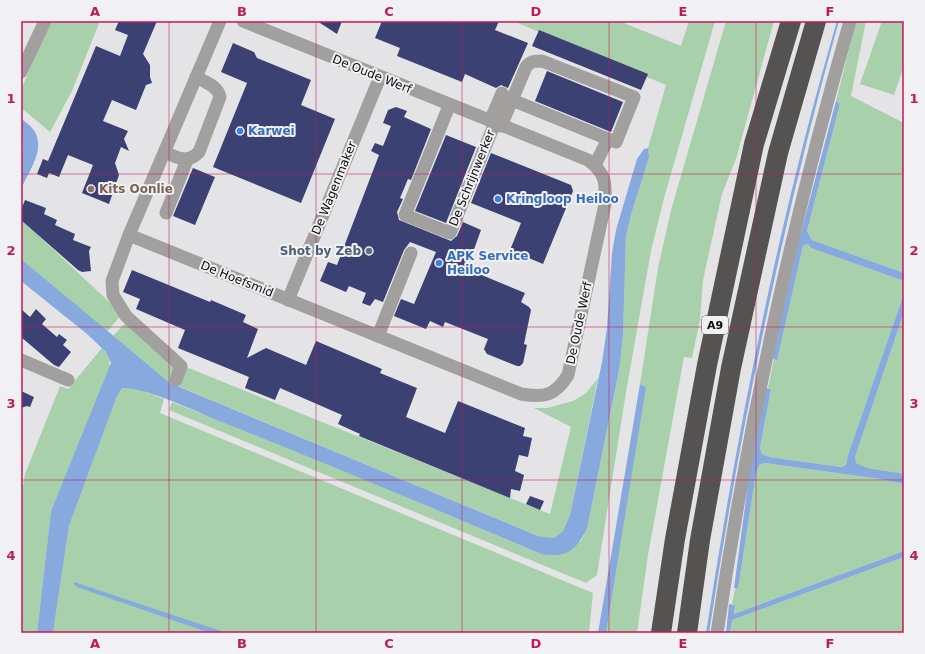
<svg xmlns="http://www.w3.org/2000/svg" width="925" height="654" font-family="'DejaVu Sans',sans-serif">
  <style>
    .green { fill: #a8d0aa }
    .water { fill: #88a9de }
    .building { fill: #3c4174 }
    .lines { fill: none; stroke-linecap: round; stroke-linejoin: round }
    .minor { stroke: #a1a09f; stroke-width: 13 }
    .highway { stroke: #555352; stroke-width: 20 }
    .grid { fill: none; stroke: #c2185b; stroke-width: 1; stroke-opacity: 0.55 }
    .shop-dot { fill: #3f7fe0; stroke: #f1f1f4; stroke-width: 1.5 }
    .education-dot { fill: #8d6e63; stroke: #f1f1f4; stroke-width: 1.5 }
    .service-dot { fill: #5c6f8a; stroke: #f1f1f4; stroke-width: 1.5 }
    .labels { text-anchor: middle; stroke-width: 4; stroke-linejoin: round; paint-order: stroke }
    .shield { fill: #f1f1f4; stroke: #515152; stroke-width: 1 }
    .shield-label { font-size: 11px; font-weight: bold; fill: #0c0c0d }
    .street-label { font-size: 12px; fill: #0c0c0d; stroke: #f1f1f4 }
    .shop-label { font-size: 12px; font-weight: bold; fill: #366cbe; stroke: #f1f1f4; text-anchor: start }
    .education-label { font-size: 12px; font-weight: bold; fill: #785e54; stroke: #f1f1f4; text-anchor: start }
    .service-label { font-size: 12px; font-weight: bold; fill: #4e5e75; stroke: #f1f1f4; text-anchor: end }
    .neatline { fill: none; stroke: #c2185b; stroke-width: 1.5 }
    .grid-label { font-size: 13px; text-anchor: middle; font-weight: bold; fill: #c2185b }
  </style>
  <rect width="100%" height="100%" fill="#e4e4e7"/>
  <g class="green">
    <path d="M50 21H100L72 91 50 132 24 110 21 114V90Z"/>
    <path d="M513 21H619L681 46 689 21H715L664 198 651 251 626 392 597 575 586 583 169 410 172 402 322 461 541 554 581 541 587 529 620 365 623 335 626 236 631 215 649 157 648 148 666 85Z"/>
    <path d="M726 21H774L736 159 722 194 703 280 700 320 692 358 684 357 648 555 637 633H606L645 387 640 384 658 268 671 210Z"/>
    <path d="M856 21H866L851 96 904 123V273L812 240 807 231 840 104 836 101Z"/>
    <path d="M882 21H904V66L894 95 860 84Z"/>
    <path d="M21 219 107 300 121 315 107 332 21 259Z"/>
    <path d="M808 244 811 248 904 281V299H902L848 455 846 465 841 467 769 457 762 454 760 448 771 389 768 388 774 358 777 359 803 246Z"/>
    <path d="M904 312V474C888 470 869 471 855 463V457Z"/>
    <path d="M127 321 175 366 170 383 113 336Z"/>
    <path d="M102 348C110 356 111 363 108 373L51 511 37 633H21V498L25 474 60 386 68 389Z"/>
    <path d="M186 367 550 514 571 427 534 408H547L573 401 586 393 598 378 570 515 563 531 554 538 538 536 178 386Z"/>
    <path d="M128 387 141 390 164 399 160 413 593 593 589 633H53L69 526 117 396 122 388Z"/>
    <path d="M765 463 880 479 904 484V551L734 614 735 605 732 604 735 589H738L756 473 759 465Z"/>
    <path d="M904 557V633H730L732 620Z"/>
  </g>
  <g class="water">
    <path d="M837 21H839C782 222 741 426 709 633H706C738 427 778 222 837 21Z"/>
    <path d="M836 101 840 104 807 231 812 240 904 273V281L811 248 808 244 803 246 777 360 772 358 799 240Z"/>
    <path d="M21 119C53 138 33 164 21 189V155L23 149Z"/>
    <path d="M648 148 649 157 631 215 626 236 623 335 620 365 587 529C575 551 567 558 541 554 435 509 329 464 222 422 199 413 144 386 122 388L117 396 69 526 53 633H37L51 511 111 363 106 352 87 334 21 281V259L170 383 538 536 554 538 563 531 570 515 602 362 607 328 612 253 616 230 637 159 644 149Z"/>
    <path d="M902 299H904V312L855 457 856 463C869 471 888 470 904 474V484L880 479 765 463 759 465 756 473 738 589 734 588 751 462 766 388 771 389 760 448 762 454 769 457 841 467 846 465 848 455Z"/>
    <path d="M640 384 646 387 606 633H598Z"/>
    <path d="M904 551V557L732 620 730 633H726L729 604 735 605 734 614Z"/>
    <path d="M74 582 227 633H210L77 587 74 584Z"/>
  </g>
  <g class="building">
    <path d="M119 21H157L143 54 150 65V77L152 83 146 85 136 110 112 100 103 121 128 131 124 139 129 151 121 147 115 163 119 175 109 204 82 193 93 165 68 155 59 177 49 173 47 178 37 174 43 159 48 161 96 46 120 56 128 35 115 30Z"/>
    <path d="M317 21H342L337 34Z"/>
    <path d="M382 21H499L495 30 528 43 508 88 501 85 496 88 465 74 462 82 397 56 400 48 375 38Z"/>
    <path d="M539 30 648 74 641 90 532 46Z"/>
    <path d="M233 43 254 52 257 58 311 80 301 105 335 119 301 203 213 167 247 83 221 72Z"/>
    <path d="M547 71 623 102 611 132 535 101Z"/>
    <path d="M396 107 407 111 404 117 431 129 411 180 408 179 400 198 403 199 397 212 399 220 451 241 457 236 463 222 481 230 467 269 525 293 521 302 529 307 531 310 524 344 527 345 523 363 520 366H517L487 354 484 349 488 339 445 322 443 327 430 321 426 329 394 316 401 299 414 304 436 252 410 242 404 250 383 302 375 299 370 306 362 303 366 293 349 286 346 292 320 281 328 262 337 265 379 155 371 151 375 143 383 146 391 126 383 123 388 110Z"/>
    <path d="M446 135 476 147 446 223 415 211Z"/>
    <path d="M491 153 571 185 573 191 543 264 510 250 521 223 471 203Z"/>
    <path d="M193 168 215 177 195 225 173 216Z"/>
    <path d="M25 200 46 208 44 214 57 220 55 225 75 234 73 240 91 247 89 251 91 271 82 272 78 270 21 220V210Z"/>
    <path d="M132 270 210 302 211 300 246 315 243 322 258 329 247 358 266 348 306 365 316 341 382 369 380 373 417 388 406 417 445 433 458 401 525 428 523 436 532 438 528 457 519 455 515 471 524 475 520 491 511 489 510 498 359 436 360 434 338 424 342 415 280 388 275 400 245 388 249 377 178 348 185 330 136 309 140 299 123 292Z"/>
    <path d="M21 309 30 317 36 309 46 319 42 324 57 337 59 334 67 340 63 345 71 352 59 367 54 365 21 337Z"/>
    <path d="M21 391 34 397 30 407 27 406 21 408Z"/>
    <path d="M530 496 544 501 540 510 526 504Z"/>
  </g>
  <g class="lines">
    <g class="minor">
      <path d="M21 72 45 21"/>
      <path d="M512 100 608 139"/>
      <path d="M449 106 405 215 450 233 495 123"/>
      <path d="M490 121 502 93"/>
      <path d="M501 126 526 67C530 61 535 61 542 61L634 97 616 142 608 139 595 165"/>
      <path d="M165 152C177 158 188 164 199 152L220 97C218 86 205 82 196 77"/>
      <path d="M166 213 187 160"/>
      <path d="M129 235 521 394C544 398 555 396 568 375L605 204C606 183 606 173 588 160L243 21"/>
      <path d="M288 300 380 77"/>
      <path d="M378 336 411 253"/>
      <path d="M21 360 68 380"/>
      <path d="M176 380 181 366 126 316 113 295 112 281 129 235 220 21"/>
      <path d="M717 633C748 426 792 222 850 21"/>
    </g>
    <g class="highway">
      <path d="M661 633 675 539 707 365 754 144 791 21"/>
      <path d="M687 633 700 540 731 368 778 153 816 21"/>
    </g>
  </g>
  <path class="grid" d="M169 21V633M316 21V633M462 21V633M609 21V633M756 21V633M21 174H904M21 327H904M21 480H904"/>
  <g class="shop-dot">
    <circle cx="240" cy="131" r="4"/>
    <circle cx="498" cy="199" r="4"/>
    <circle cx="439" cy="263" r="4"/>
  </g>
  <circle class="education-dot" cx="91" cy="189" r="4"/>
  <circle class="service-dot" cx="369" cy="251" r="4"/>
  <g class="labels">
    <rect class="shield" x="702" y="316" width="26" height="18" rx="3"/>
    <g class="shield-label">
      <text x="715" y="329">A9</text>
    </g>
    <g class="street-label">
      <text transform="translate(372 74) rotate(22)" y="4">De Oude Werf</text>
      <text transform="translate(472 178) rotate(-68)" y="4">De Schrijnwerker</text>
      <text transform="translate(334 188) rotate(-68)" y="4">De Wagenmaker</text>
      <text transform="translate(237 279) rotate(22)" y="4">De Hoefsmid</text>
      <text transform="translate(579 323) rotate(-78)" y="4">De Oude Werf</text>
    </g>
    <g class="shop-label">
      <text x="248" y="135">Karwei</text>
      <text x="506" y="203">Kringloop Heiloo</text>
      <text x="447" y="260">APK Service<tspan x="447" dy="14">Heiloo</tspan></text>
    </g>
    <g class="education-label">
      <text x="99" y="193">Kits Oonlie</text>
    </g>
    <g class="service-label">
      <text x="361" y="255">Shot by Zeb</text>
    </g>
  </g>
  <rect width="925" height="654" fill="none" stroke="#f1f1f4" stroke-width="44"/>
  <rect x="22" y="22" width="881" height="610" class="neatline"/>
  <g class="grid-label">
    <text x="95" y="16">A</text>
    <text x="242" y="16">B</text>
    <text x="389" y="16">C</text>
    <text x="536" y="16">D</text>
    <text x="683" y="16">E</text>
    <text x="830" y="16">F</text>
    <text x="11" y="103">1</text>
    <text x="914" y="103">1</text>
    <text x="11" y="255">2</text>
    <text x="914" y="255">2</text>
    <text x="11" y="408">3</text>
    <text x="914" y="408">3</text>
    <text x="11" y="560">4</text>
    <text x="914" y="560">4</text>
    <text x="95" y="648">A</text>
    <text x="242" y="648">B</text>
    <text x="389" y="648">C</text>
    <text x="536" y="648">D</text>
    <text x="683" y="648">E</text>
    <text x="830" y="648">F</text>
  </g>
</svg>
